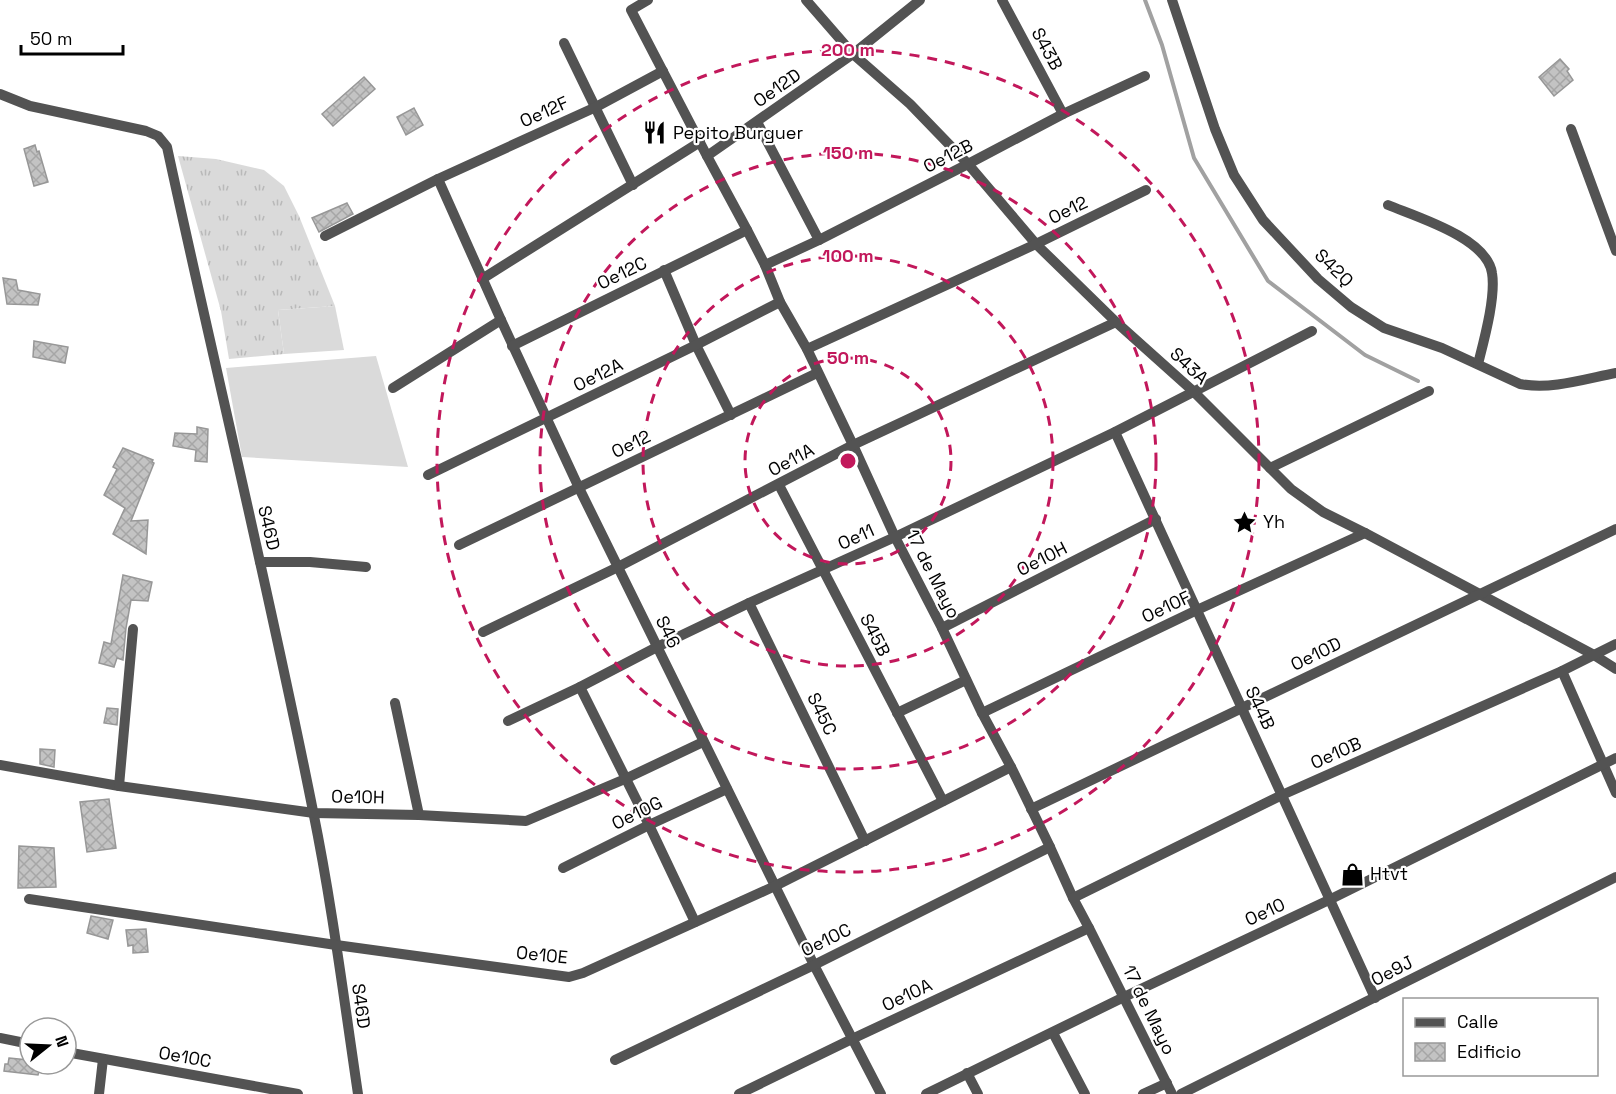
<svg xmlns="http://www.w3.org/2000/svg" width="1616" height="1094" font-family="'Space Grotesk',sans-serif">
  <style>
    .grass { fill: url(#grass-tufts) }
    .pitch { fill: #dadada }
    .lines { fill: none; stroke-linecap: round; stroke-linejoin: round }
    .stream { stroke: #a1a1a1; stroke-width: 4 }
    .building { fill: url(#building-cross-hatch); stroke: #979797; stroke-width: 1.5 }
    .street { stroke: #535353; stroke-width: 10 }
    .ring { fill: none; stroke: #c2185b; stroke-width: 3; stroke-dasharray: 10 8 }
    .labels { text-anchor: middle; stroke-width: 4.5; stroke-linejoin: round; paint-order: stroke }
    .street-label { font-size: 18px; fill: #000; stroke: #fff }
    .poi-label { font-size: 18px; fill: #000; stroke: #fff; text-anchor: start }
    .centre { fill: #c2185b; stroke: #fff; stroke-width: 3 }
    .ring-label { font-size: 18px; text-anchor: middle; font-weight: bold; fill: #c2185b; stroke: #fff; stroke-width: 4.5; stroke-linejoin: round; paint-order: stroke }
  </style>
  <defs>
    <pattern id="grass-tufts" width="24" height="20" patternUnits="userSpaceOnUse" patternTransform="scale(1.5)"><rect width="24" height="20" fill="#dadada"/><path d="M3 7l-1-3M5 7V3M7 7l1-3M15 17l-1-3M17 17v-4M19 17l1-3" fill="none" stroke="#b9b9b9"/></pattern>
    <pattern id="building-cross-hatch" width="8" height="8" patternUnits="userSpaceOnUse" patternTransform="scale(1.5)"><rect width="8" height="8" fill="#c3c3c3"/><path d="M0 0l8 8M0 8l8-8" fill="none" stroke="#a6a6a6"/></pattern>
  </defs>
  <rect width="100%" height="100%" fill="#fff"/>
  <path class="grass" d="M178 156 216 159 264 170 284 186 299 216 335 306 278 310 284 354 229 359 221 311Z"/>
  <g class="pitch">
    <path d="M335 306 344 350 284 354 278 310Z"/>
    <path d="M376 356 408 467 242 457 226 368Z"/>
  </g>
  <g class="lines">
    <path class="stream" d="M1145 0 1162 45 1194 158 1268 281 1365 355 1418 381"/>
  </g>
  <g class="building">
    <path d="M1560 59 1569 69 1567 71 1573 80 1554 96 1539 77Z"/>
    <path d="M364 77 375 89 333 126 322 114Z"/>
    <path d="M414 108 423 125 406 135 397 117Z"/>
    <path d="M35 145 37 152 39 151 48 182 34 186 24 149Z"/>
    <path d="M347 203 353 214 319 232 312 218Z"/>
    <path d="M3 278 16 280 18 290 40 294 38 305 7 304Z"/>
    <path d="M34 341 68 347 65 363 33 357Z"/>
    <path d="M197 427 208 429 207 462 195 461 196 450 173 446 175 433 197 434Z"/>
    <path d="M123 448 153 460 152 462 154 463 131 521 148 520 146 554 113 534 125 508 104 495 117 469 113 467Z"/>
    <path d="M123 575 152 582 148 601 131 600 126 628 123 660 117 658 114 667 99 663 104 642 111 644Z"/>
    <path d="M107 708 118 709 117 725 104 723Z"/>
    <path d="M40 749 55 750 54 767 40 764Z"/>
    <path d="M109 799 116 848 87 852 80 802Z"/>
    <path d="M19 846 54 848 56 887 18 888Z"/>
    <path d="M91 916 113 920 108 939 87 933Z"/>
    <path d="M146 929 148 952 133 953V945L128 946 126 930Z"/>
    <path d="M9 1058 28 1060 27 1064H41L38 1075 4 1071 5 1064H8Z"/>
  </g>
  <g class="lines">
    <g class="street">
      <path d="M648 0 631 10 707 156 747 230 765 265 780 302 807 349 853 445 895 537 942 628 982 713 1011 767 1050 847 1073 898 1089 928 1172 1094"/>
      <path d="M806 0 853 54 910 104 968 164 1036 244 1116 322 1193 391 1291 489 1323 512 1365 533 1594 655 1616 669"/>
      <path d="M1002 0 1063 114"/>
      <path d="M1172 0 1215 129 1234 175 1263 220 1318 279 1351 307 1384 328 1442 348 1520 384C1551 390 1585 379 1616 373"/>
      <path d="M564 43 633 185"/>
      <path d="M0 94 30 106 146 131 158 136 167 147C215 369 269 589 313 811 332 904 344 1000 358 1094"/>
      <path d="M757 122 819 240"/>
      <path d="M1571 129 1616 251"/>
      <path d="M707 156 853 54 920 0"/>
      <path d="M438 179 501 320 579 488 814 965 881 1094"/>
      <path d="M1388 205C1417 217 1487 238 1492 273 1496 297 1484 340 1478 364"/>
      <path d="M325 236 438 179 596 107 663 71"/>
      <path d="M765 265 819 240 968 164 1063 114 1145 76"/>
      <path d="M664 270 696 345 731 415"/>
      <path d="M482 279 700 142"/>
      <path d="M512 346 747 230"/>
      <path d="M807 349 1036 244 1146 190"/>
      <path d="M393 388 501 320"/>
      <path d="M1115 432 1375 998"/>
      <path d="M1270 468 1429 391"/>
      <path d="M428 475 696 345 780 302"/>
      <path d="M779 485 943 801"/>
      <path d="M459 545 817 373"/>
      <path d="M260 562H310L366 567"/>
      <path d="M749 603 865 841"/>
      <path d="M942 628 1156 519"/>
      <path d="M483 632 618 567 853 445 1116 322"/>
      <path d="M1562 671 1616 793"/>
      <path d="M580 687 649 825 695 922"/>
      <path d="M395 703 419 815"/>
      <path d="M897 713 966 680"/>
      <path d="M982 713 1197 610 1365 533"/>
      <path d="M508 721 580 687 657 647 749 603 895 537 1115 432 1312 331"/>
      <path d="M0 765 119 786 314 813 419 815 526 821 625 779 703 742"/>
      <path d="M119 786 133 629"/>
      <path d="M1031 809 1616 529"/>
      <path d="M563 868 649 825 727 789"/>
      <path d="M1073 898 1282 795 1562 671 1616 644"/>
      <path d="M29 899 336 945 569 977 583 973 775 886 1011 767"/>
      <path d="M1053 1033 1085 1094"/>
      <path d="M0 1038 30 1044"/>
      <path d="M66 1052 298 1094"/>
      <path d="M615 1060 814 965 1050 847"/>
      <path d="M967 1073 978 1094"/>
      <path d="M99 1094 103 1059"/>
      <path d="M739 1094 852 1039 1089 928"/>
      <path d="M926 1094 1124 997 1331 899 1616 758"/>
      <path d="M1143 1094 1167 1083"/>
      <path d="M1181 1094 1616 877"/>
    </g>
  </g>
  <g class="ring">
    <circle cx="848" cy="461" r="103"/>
    <circle cx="848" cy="461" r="205"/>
    <circle cx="848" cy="461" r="308"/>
    <circle cx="848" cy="461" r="411"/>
  </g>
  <defs>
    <symbol id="restaurant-bare" viewBox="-9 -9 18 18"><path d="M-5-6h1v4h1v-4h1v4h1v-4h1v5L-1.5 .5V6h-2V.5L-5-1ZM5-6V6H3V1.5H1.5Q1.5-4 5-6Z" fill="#000" stroke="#fff" stroke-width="2.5" paint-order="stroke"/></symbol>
    <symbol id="sight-bare" viewBox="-9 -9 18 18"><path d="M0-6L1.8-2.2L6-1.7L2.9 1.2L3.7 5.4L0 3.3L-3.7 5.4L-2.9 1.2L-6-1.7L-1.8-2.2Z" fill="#000" stroke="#fff" stroke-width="2.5" paint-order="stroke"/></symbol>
    <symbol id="shop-bare" viewBox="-9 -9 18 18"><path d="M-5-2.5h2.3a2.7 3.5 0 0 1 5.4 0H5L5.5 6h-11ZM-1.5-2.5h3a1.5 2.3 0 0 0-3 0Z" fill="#000" stroke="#fff" stroke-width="2.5" paint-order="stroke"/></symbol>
  </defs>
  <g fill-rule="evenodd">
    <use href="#restaurant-bare" x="638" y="116" width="33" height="33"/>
    <use href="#sight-bare" x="1228" y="506" width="33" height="33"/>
    <use href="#shop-bare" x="1336" y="858" width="33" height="33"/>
  </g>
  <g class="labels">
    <g class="street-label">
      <text transform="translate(1047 49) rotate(62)" y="6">S43B</text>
      <text transform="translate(777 88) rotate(-35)" y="6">Oe12D</text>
      <text transform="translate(544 112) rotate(-24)" y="6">Oe12F</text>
      <text transform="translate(948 156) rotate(-27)" y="6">Oe12B</text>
      <text transform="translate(1068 210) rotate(-26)" y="6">Oe12</text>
      <text transform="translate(1334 268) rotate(44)" y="6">S42Q</text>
      <text transform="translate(622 273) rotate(-26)" y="6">Oe12C</text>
      <text transform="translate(1189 366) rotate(43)" y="6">S43A</text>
      <text transform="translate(598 375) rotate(-26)" y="6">Oe12A</text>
      <text transform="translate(631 444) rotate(-26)" y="6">Oe12</text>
      <text transform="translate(791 460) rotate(-28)" y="6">Oe11A</text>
      <text transform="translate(269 528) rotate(77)" y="6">S46D</text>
      <text transform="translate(856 537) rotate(-24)" y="6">Oe11</text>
      <text transform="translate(1042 559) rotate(-27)" y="6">Oe10H</text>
      <text transform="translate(933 574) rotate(63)" y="6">17 de Mayo</text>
      <text transform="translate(1166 607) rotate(-25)" y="6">Oe10F</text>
      <text transform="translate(668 632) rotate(64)" y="6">S46</text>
      <text transform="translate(875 635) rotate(63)" y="6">S45B</text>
      <text transform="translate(1316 654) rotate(-26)" y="6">Oe10D</text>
      <text transform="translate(1260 708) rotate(65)" y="6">S44B</text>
      <text transform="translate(822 714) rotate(64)" y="6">S45C</text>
      <text transform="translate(1336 753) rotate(-24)" y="6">Oe10B</text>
      <text transform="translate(358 797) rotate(1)" y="6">Oe10H</text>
      <text transform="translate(637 813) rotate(-26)" y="6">Oe10G</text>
      <text transform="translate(1265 912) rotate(-25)" y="6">Oe10</text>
      <text transform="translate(826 940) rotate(-26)" y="6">Oe10C</text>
      <text transform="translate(542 955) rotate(6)" y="6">Oe10E</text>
      <text transform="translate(1392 971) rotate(-27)" y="6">Oe9J</text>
      <text transform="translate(907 995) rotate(-25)" y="6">Oe10A</text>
      <text transform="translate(361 1006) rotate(82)" y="6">S46D</text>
      <text transform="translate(1149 1010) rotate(64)" y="6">17 de Mayo</text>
      <text transform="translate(185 1057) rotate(10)" y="6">Oe10C</text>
    </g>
    <g class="poi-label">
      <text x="673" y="139">Pepito Burguer</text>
      <text x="1263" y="528">Yh</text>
      <text x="1370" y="880">Htvt</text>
    </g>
  </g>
  <circle cx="848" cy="461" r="9" class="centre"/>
  <g class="ring-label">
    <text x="848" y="56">200 m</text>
    <text x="848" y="159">150 m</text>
    <text x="848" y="262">100 m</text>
    <text x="848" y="364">50 m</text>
  </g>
  <rect x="1403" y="998" width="195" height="78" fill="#ffffff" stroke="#999999" stroke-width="1.5"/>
  <rect x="1415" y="1018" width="30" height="9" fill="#535353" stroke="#999999" stroke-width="1.5"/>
  <text x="1457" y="1028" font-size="18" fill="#000000">Calle</text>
  <rect x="1415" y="1043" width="30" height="18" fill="url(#building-cross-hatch)" stroke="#999999" stroke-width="1.5"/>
  <text x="1457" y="1058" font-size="18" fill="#000000">Edificio</text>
  <g transform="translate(48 1046) rotate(72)"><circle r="28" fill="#ffffff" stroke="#999999" stroke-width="1.5"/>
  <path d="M0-4.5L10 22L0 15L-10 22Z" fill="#000000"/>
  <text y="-9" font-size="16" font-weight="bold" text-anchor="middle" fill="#000000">N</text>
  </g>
  <path d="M21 45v9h102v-9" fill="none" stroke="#000000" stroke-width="3"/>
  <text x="30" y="45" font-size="18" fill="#000000" stroke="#ffffff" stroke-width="4.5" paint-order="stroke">50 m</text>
</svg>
